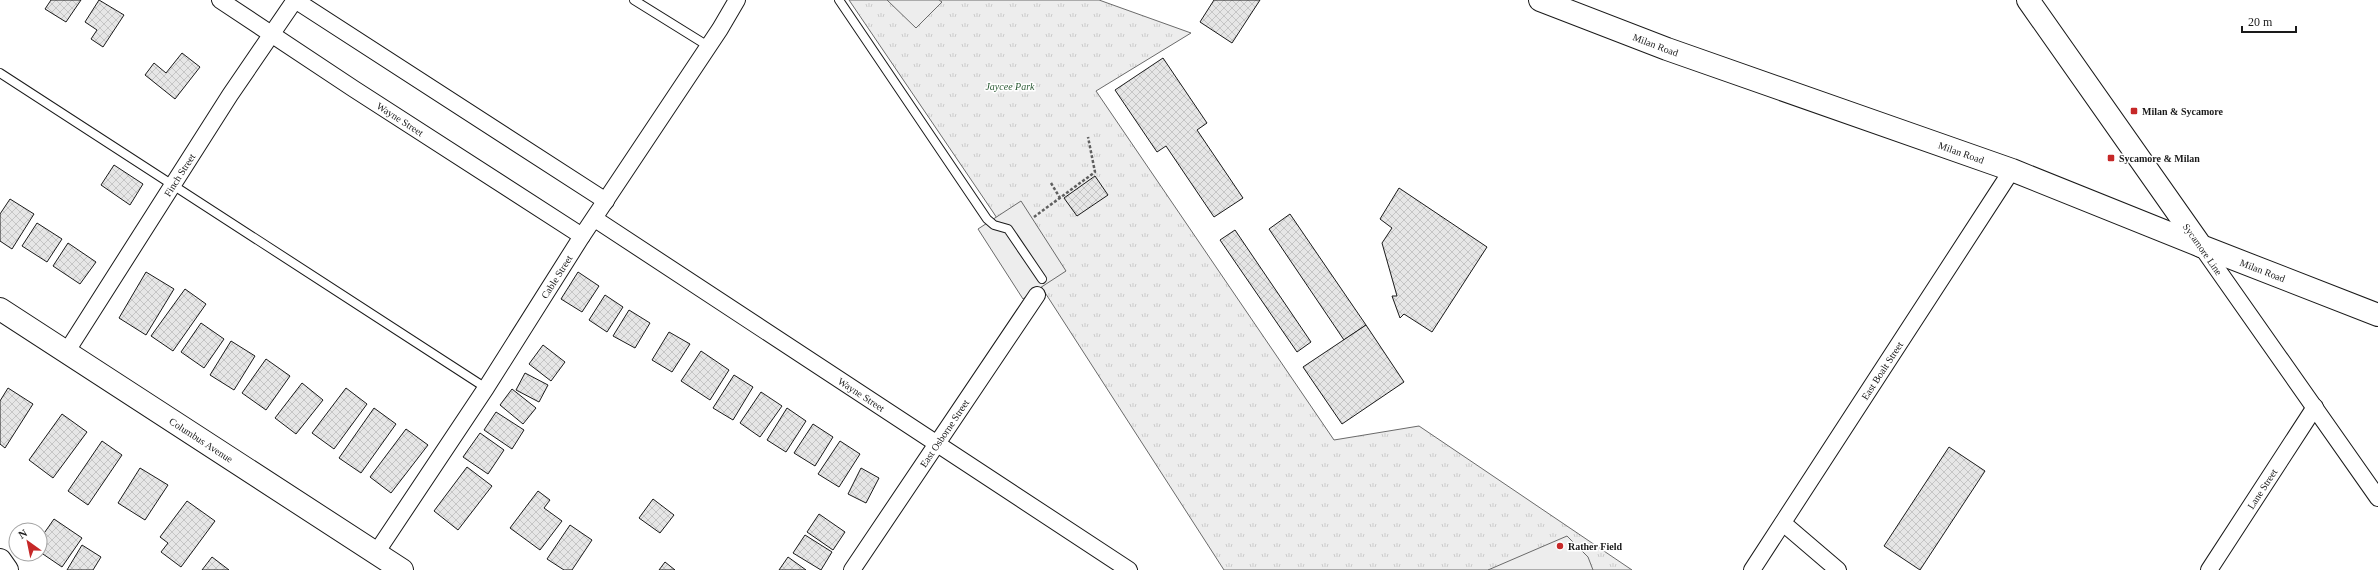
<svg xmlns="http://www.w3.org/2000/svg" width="2378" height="570" font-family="'Times New Roman',serif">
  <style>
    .park { fill: url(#park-tufts); stroke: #6a6a6a }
    .built { fill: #ededed; stroke: #6a6a6a }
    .building { fill: url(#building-cross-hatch); stroke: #1a1a1a }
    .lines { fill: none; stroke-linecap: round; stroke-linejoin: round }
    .lane-casing { stroke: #1a1a1a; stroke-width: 10 }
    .street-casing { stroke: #1a1a1a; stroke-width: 18 }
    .secondary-casing { stroke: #1a1a1a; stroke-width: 24 }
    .primary-casing { stroke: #1a1a1a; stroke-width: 24 }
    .path { stroke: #5f5f5f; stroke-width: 2.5; stroke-dasharray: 3 2; stroke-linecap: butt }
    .lane { stroke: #fff; stroke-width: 8 }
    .street { stroke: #fff; stroke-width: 16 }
    .secondary { stroke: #fff; stroke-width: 22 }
    .primary { stroke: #fff; stroke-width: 22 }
    .poi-dot { fill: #c62828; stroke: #fff; stroke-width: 1.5 }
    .labels { text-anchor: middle; stroke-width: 3; stroke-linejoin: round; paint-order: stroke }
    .street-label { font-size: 10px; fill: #1a1a1a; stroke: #fff }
    .park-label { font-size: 10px; font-style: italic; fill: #2b5a34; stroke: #fff }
    .poi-label { font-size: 10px; font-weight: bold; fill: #1a1a1a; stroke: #fff; text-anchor: start }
  </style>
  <defs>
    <pattern id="park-tufts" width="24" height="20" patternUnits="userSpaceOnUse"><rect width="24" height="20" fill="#ededed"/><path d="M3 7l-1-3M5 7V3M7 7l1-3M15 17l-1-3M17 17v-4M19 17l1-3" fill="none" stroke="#cbcbcb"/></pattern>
    <pattern id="building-cross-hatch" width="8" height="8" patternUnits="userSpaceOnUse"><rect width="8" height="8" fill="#e6e6e6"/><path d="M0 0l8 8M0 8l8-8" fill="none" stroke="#c5c5c5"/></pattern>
  </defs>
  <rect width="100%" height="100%" fill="#fff"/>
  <path class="park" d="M849 0H1099L1191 33 1096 91 1334 440 1419 426 1632 570H1224L993 212Z"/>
  <g class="built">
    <path d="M887 0H939L942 2 916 28Z"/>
    <path d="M1021 201 1066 271 1023 299 978 229Z"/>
    <path d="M1567 536 1588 557 1593 570H1488Z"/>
  </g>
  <g class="building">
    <path d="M51 0H81L66 22 45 9Z"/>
    <path d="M99 0 124 15 103 47 91 39 97 30 85 22Z"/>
    <path d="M1214 0H1260L1232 43 1200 22Z"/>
    <path d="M182 53 200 67 175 99 145 75 154 63 166 73Z"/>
    <path d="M1163 58 1207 123 1197 130 1243 198 1214 217 1166 146 1157 152 1115 90Z"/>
    <path d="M114 165 143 184 130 205 101 185Z"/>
    <path d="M1095 176 1108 195 1077 216 1064 198Z"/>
    <path d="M1399 188 1487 247 1432 332 1404 314 1400 318 1392 296H1397L1382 243 1392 228 1380 219Z"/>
    <path d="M10 199 34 214 12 249 0 241V214Z"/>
    <path d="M1290 214 1366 325 1344 340 1269 229Z"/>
    <path d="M37 223 62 239 47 262 22 246Z"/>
    <path d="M1235 230 1311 342 1297 352 1220 240Z"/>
    <path d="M68 243 96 262 80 284 53 266Z"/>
    <path d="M146 272 174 289 146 335 119 318Z"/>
    <path d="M578 272 599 286 582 312 561 299Z"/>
    <path d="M185 289 206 304 173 351 151 336Z"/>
    <path d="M605 295 623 307 607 332 589 320Z"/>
    <path d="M629 310 650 323 635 348 613 336Z"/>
    <path d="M201 323 224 339 204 368 181 352Z"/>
    <path d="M1366 325 1404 382 1342 424 1303 367Z"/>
    <path d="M669 332 690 344 672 372 652 360Z"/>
    <path d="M231 341 255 356 234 390 210 375Z"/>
    <path d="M543 345 565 362 551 381 529 364Z"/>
    <path d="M701 351 729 370 710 400 681 381Z"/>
    <path d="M266 359 290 376 266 410 242 393Z"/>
    <path d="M525 373 548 385 539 402 516 390Z"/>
    <path d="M734 375 753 387 733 420 713 408Z"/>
    <path d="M302 383 323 400 296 434 275 418Z"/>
    <path d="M8 388 33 404 5 448 0 444V401Z"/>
    <path d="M346 388 367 404 334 449 312 433Z"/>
    <path d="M512 389 536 408 523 424 500 405Z"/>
    <path d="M761 392 782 406 760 437 740 423Z"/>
    <path d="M374 408 396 424 361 473 339 458Z"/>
    <path d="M787 408 806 421 786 452 767 440Z"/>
    <path d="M496 412 524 430 512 449 484 430Z"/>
    <path d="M62 414 87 432 53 478 29 460Z"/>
    <path d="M813 424 833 437 815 466 794 453Z"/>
    <path d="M406 429 428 445 391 493 370 477Z"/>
    <path d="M480 433 504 450 488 474 463 457Z"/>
    <path d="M102 441 122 455 88 505 68 491Z"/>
    <path d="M840 441 860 454 839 487 818 474Z"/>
    <path d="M1949 447 1985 471 1920 570 1884 546Z"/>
    <path d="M467 467 492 486 458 530 434 511Z"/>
    <path d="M140 468 168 485 145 520 118 503Z"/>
    <path d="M861 468 879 478 866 503 848 494Z"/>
    <path d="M538 491 550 500 544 508 562 521 540 550 510 528Z"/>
    <path d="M653 499 674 515 660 533 639 518Z"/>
    <path d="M187 501 215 521 181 567 161 552 168 543 160 537Z"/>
    <path d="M819 514 845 532 833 550 807 532Z"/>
    <path d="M54 519 82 538 62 567 40 552V539Z"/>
    <path d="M570 525 592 540 572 570H564L547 559Z"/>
    <path d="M805 535 832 552 821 570 793 553Z"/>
    <path d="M82 545 101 557 93 570H67Z"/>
    <path d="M212 557 229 570H202Z"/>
    <path d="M788 557 806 570H779Z"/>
    <path d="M665 562 675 570H659Z"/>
  </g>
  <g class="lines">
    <defs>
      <g id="lane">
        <path d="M634 0 708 46"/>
        <path d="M839 0 987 219 994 225 1008 229 1042 279"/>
        <path d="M0 73 486 388"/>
      </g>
      <g id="street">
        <path id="s1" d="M220 0 354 89 582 236"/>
        <path id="s2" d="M595 219 1129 570"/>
        <path d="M2201 246 2378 498"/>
        <path id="s3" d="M67 351 230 95 295 0 606 201"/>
        <path d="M1783 523 1838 570"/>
        <path id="s4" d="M376 553 486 388 582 236 720 29 737 0"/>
        <path id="s5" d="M852 570 1037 295"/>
        <path id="s6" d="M1752 570 2012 170"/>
        <path id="s7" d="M2209 570 2315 407"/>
      </g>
      <g id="secondary">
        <path id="s8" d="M1540 0 1667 49 2012 170 2201 246"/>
        <path id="s9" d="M0 309 402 570"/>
        <path d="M0 560 7 570"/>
      </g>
      <g id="primary">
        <path id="s10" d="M2028 0 2201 246 2378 315"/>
      </g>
    </defs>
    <use href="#lane" class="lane-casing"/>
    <use href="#street" class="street-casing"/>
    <use href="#secondary" class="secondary-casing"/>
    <use href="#primary" class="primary-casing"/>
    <g class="path">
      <path d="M1051 183 1060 198"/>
      <path d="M1034 217 1095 172 1088 137"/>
    </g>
    <use href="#lane" class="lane"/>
    <use href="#street" class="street"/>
    <use href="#secondary" class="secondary"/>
    <use href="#primary" class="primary"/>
  </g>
  <g class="poi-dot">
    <rect x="2130" y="107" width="8" height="8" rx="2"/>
    <rect x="2107" y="154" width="8" height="8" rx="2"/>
    <circle cx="1560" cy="546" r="4"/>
  </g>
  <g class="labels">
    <g class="street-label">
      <text dy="4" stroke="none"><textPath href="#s8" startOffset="124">Milan Road</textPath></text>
      <text dy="4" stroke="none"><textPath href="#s1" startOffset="216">Wayne Street</textPath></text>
      <text dy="4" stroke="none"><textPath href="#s8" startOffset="448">Milan Road</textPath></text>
      <text dy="4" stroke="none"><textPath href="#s3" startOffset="209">Finch Street</textPath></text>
      <text transform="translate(2203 249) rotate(55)" y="4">Sycamore Line</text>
      <text dy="4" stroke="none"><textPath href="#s10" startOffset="367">Milan Road</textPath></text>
      <text dy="4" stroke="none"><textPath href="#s4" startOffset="330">Cable Street</textPath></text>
      <text dy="4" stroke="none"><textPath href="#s6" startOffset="238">East Boalt Street</textPath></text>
      <text dy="4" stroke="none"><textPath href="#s2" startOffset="319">Wayne Street</textPath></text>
      <text dy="4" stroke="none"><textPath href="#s5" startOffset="165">East Osborne Street</textPath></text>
      <text dy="4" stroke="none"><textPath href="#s9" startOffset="240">Columbus Avenue</textPath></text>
      <text dy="4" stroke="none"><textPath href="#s7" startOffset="97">Lane Street</textPath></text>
    </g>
    <g class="park-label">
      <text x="1010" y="90">Jaycee Park</text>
    </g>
    <g class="poi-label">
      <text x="2142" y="115">Milan &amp; Sycamore</text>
      <text x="2119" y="162">Sycamore &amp; Milan</text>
      <text x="1568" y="550">Rather Field</text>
    </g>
  </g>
  <g transform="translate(28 542) rotate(327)"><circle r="19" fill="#ffffff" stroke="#a3a3a3"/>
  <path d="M0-3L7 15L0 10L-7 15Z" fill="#c62828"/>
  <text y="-6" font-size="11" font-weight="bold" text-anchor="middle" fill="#1a1a1a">N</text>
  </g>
  <path d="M2242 26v6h54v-6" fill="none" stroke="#1a1a1a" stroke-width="2"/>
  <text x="2248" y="26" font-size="12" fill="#1a1a1a" stroke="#ffffff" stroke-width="3" paint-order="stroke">20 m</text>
</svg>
